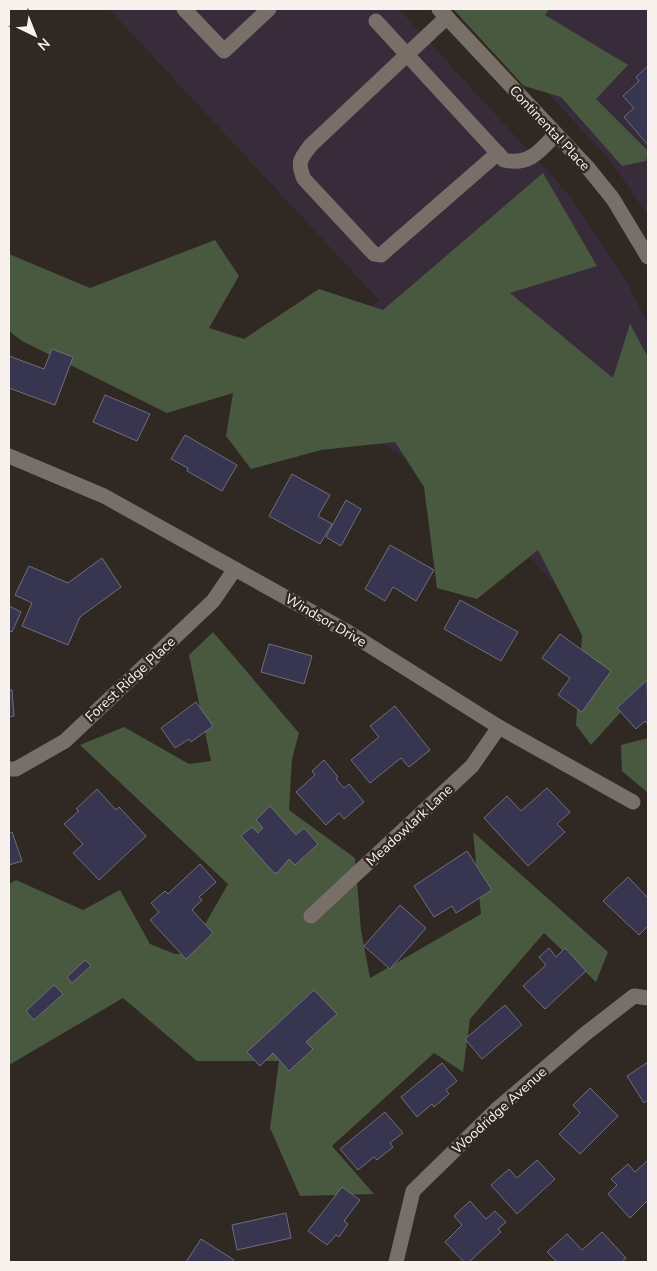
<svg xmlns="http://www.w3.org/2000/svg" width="657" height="1271" font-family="'Nunito Sans',sans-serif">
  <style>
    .commercial { fill: #382c3b }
    .forest { fill: #48593f }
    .building { fill: #373550; stroke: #6f6f7a }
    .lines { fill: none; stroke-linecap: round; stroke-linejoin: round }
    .minor { stroke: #786f68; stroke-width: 15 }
    .labels { text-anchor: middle; stroke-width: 5; stroke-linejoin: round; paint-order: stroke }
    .street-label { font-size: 14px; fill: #f7f2ed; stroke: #302822 }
  </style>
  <rect width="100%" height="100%" fill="#302822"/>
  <g class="commercial">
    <path d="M109 9H399L571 197 623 275 648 324V651L579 610 479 502 284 386 379 300Z"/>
    <path d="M471 9H648V216L613 164Z"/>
  </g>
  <g class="forest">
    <path d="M453 9H549L545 15 628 65 596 99 648 151 646 161 622 166 561 97 524 86Z"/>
    <path d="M543 173 597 266 510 293 613 378 630 324 648 357V682L591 745 576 725 582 635 538 550 477 599 437 588 424 487 395 442 321 450 251 469 226 436 233 393 167 413 22 341 9 331V254L90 288 215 240 239 276 209 328 244 339 319 289 383 310Z"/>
    <path d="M213 632 299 733 292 759 289 810 355 858 361 930 370 978 481 914 473 832 608 952 596 982 544 933 470 1019 463 1072 434 1053 332 1146 374 1194 300 1196 270 1128 279 1061H197L123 998 9 1065V884L16 880 83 910 120 890 150 944 175 954H188L228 884 80 745 124 727 189 764 211 761 189 655Z"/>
    <path d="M648 738V793L622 771 621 745Z"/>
  </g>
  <g class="building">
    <path d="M648 66V145L624 117 634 108 623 96 639 81 636 77Z"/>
    <path d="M52 349 73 357 55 405 9 388V356L44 369Z"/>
    <path d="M105 395 150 414 137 441 93 422Z"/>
    <path d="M185 435 237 465 222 491 187 471 188 468 171 459Z"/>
    <path d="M292 474 330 495 318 516 332 524 320 544 269 516Z"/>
    <path d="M346 500 361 509 341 546 326 537Z"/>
    <path d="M390 545 434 570 416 601 393 587 385 601 365 589Z"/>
    <path d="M102 558 121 587 80 617 68 645 22 626 32 603 15 595 29 566 68 583Z"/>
    <path d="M460 600 518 632 501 661 444 629Z"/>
    <path d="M9 606 21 612 12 632 9 631Z"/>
    <path d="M560 634 611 671 582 712 558 695 570 678 542 658Z"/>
    <path d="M269 644 312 656 304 684 261 672Z"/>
    <path d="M647 680 648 725 645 721 636 729 617 708Z"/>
    <path d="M9 690H12L14 716 9 717Z"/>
    <path d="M196 702 213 726 191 742 189 739 175 748 161 728Z"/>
    <path d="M395 706 430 750 409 767 401 758 370 783 351 760 379 737 370 726Z"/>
    <path d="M324 760 338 777 336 779 344 788 349 784 364 802 344 819 339 813 326 825 296 792 315 775 312 771Z"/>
    <path d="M547 788 570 812 557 824 565 832 528 866 484 818 507 796 521 811Z"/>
    <path d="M97 789 116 810 119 807 146 836 99 880 73 853 83 844 64 824 79 811 76 809Z"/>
    <path d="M270 806 296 835 304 828 318 844 295 865 289 859 277 873H274L241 836 252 827 258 833 263 828 256 820Z"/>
    <path d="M12 832 22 861 9 865V833Z"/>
    <path d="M467 851 492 890 456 913 452 906 434 917 414 886Z"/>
    <path d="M200 864 216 882 199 897 202 900 192 910 213 933 186 959 150 920 159 912 151 903 165 891 168 894Z"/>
    <path d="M628 877 648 898V926L639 935 603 901Z"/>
    <path d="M400 905 426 928 390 969 364 946Z"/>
    <path d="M549 948 556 957 565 948 586 971 545 1009 523 986 546 965 539 957Z"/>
    <path d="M85 960 91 966 72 983 67 977Z"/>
    <path d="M54 985 63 994 34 1020 26 1011Z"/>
    <path d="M314 990 337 1014 306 1042 313 1049 289 1071 273 1053 260 1066 247 1052Z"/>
    <path d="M505 1005 522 1025 482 1059 465 1039Z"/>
    <path d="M648 1062V1100L644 1103 627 1076Z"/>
    <path d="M442 1063 457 1081 446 1090 449 1094 434 1107 432 1104 417 1117 401 1097Z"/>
    <path d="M590 1088 618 1116 580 1154 559 1134 580 1113 573 1105Z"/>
    <path d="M385 1112 403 1133 390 1143 393 1147 377 1160 374 1157 358 1170 340 1149Z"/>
    <path d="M537 1160 555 1179 517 1214 491 1185 509 1169 517 1178Z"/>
    <path d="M648 1160V1200L630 1218 608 1194 617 1185 611 1179 628 1164 635 1172Z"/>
    <path d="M342 1187 360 1200 344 1221 348 1224 339 1237 336 1235 327 1245 308 1231Z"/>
    <path d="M470 1201 486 1219 495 1211 506 1222 498 1229 501 1232 469 1262H464L445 1242 462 1225 454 1216Z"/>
    <path d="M286 1213 291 1238 237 1250 232 1225Z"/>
    <path d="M602 1232 626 1258 622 1262H557L547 1252 567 1234 582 1250Z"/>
    <path d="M201 1239 234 1260 232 1262H186Z"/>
  </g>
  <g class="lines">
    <g class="minor">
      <path d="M184 9 224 51 269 9"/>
      <path d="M439 9 588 168 613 199 648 257"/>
      <path d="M447 17 311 145C300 159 297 162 304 179L374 254 381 255 498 153"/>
      <path d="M376 21 504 160C529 166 540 151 556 134"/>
      <path d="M9 456 104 496 348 632 499 727 633 802"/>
      <path d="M9 769H16L65 741 213 601 235 569"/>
      <path d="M311 916 472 766 499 727"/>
      <path d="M396 1262 413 1191 496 1110 585 1034 634 996 648 998"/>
    </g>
  </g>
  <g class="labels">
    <g class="street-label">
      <text transform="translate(550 128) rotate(47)" y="5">Continental Place</text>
      <text transform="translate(326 620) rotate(30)" y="5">Windsor Drive</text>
      <text transform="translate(130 679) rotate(-43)" y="5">Forest Ridge Place</text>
      <text transform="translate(409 825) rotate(-43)" y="5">Meadowlark Lane</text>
      <text transform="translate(499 1110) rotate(-42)" y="5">Woodridge Avenue</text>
    </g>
  </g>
  <rect width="657" height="1271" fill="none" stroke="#f7f2ed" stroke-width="20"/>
  <g transform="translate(35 35) rotate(137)" stroke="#302822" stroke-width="4" paint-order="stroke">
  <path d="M0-4L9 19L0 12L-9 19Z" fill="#f7f2ed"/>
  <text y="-8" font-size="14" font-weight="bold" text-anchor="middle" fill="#f7f2ed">N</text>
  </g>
</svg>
